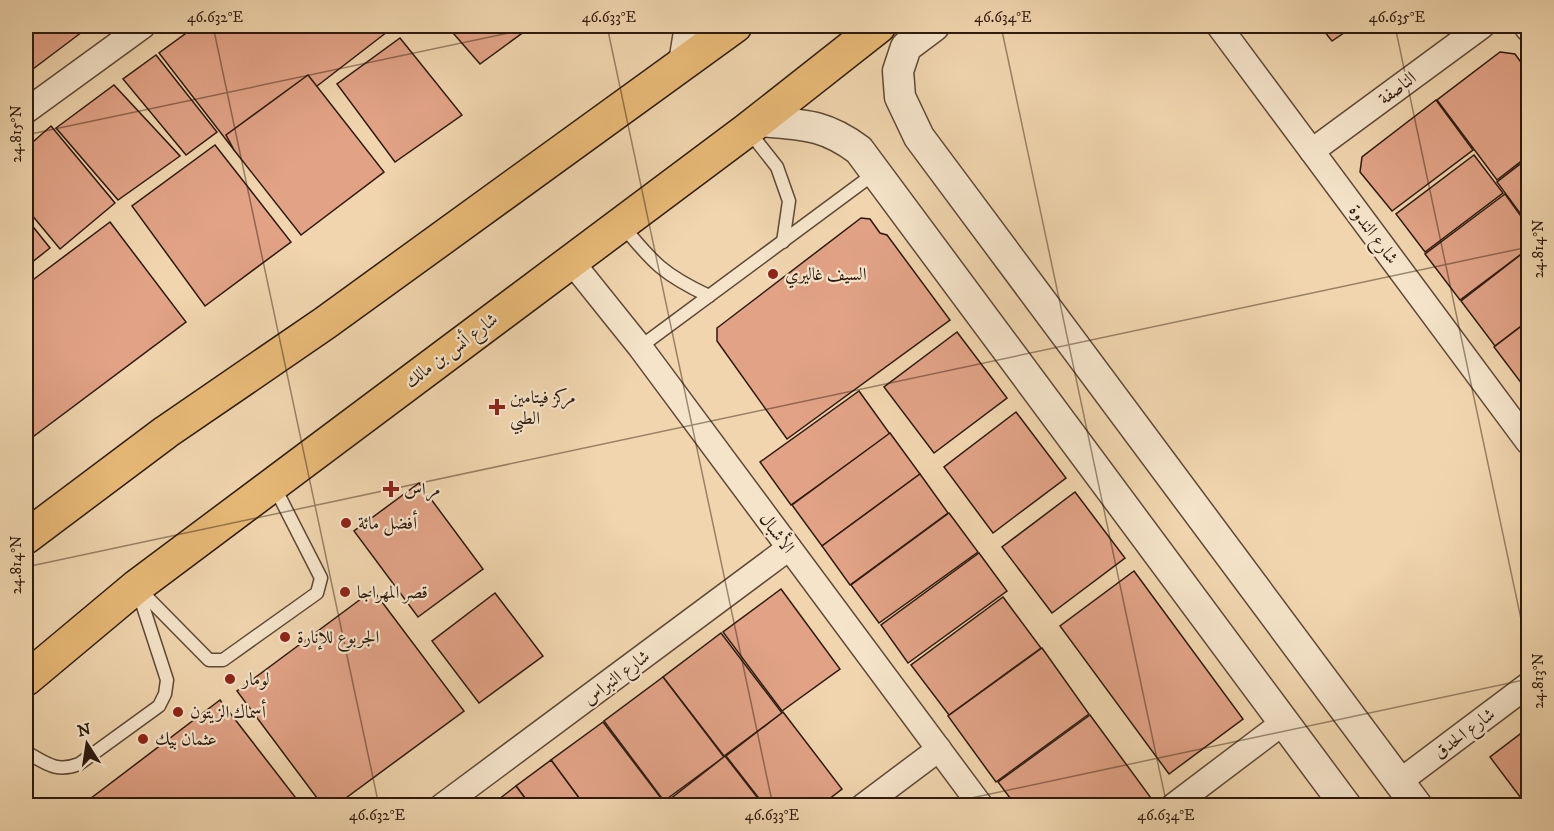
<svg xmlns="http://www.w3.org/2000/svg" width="1554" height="831" font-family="'IM FELL DW Pica',Amiri,serif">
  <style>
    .building { fill: #e1a286; stroke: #2e1a0e; stroke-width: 1.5 }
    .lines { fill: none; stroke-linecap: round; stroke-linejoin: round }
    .service-casing { stroke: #5e4936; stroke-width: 15 }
    .minor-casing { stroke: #5e4936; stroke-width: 27 }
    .tertiary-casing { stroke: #5e4936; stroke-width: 33 }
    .primary-casing { stroke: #2e1a0e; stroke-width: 36 }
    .service { stroke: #f5e4ca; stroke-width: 12 }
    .minor { stroke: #f5e4ca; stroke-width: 24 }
    .tertiary { stroke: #f5e4ca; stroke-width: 30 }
    .primary { stroke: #e8ba77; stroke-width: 33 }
    .ticks { fill: none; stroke: #2e1a0e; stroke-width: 1.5; stroke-opacity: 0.45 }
    .poi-dot { fill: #8f2418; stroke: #f5e4ca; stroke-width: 2 }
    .labels { text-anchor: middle; stroke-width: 4.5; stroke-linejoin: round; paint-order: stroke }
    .street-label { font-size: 18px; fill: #2e1a0e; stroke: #f5e4ca }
    .poi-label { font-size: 18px; fill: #2e1a0e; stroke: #f5e4ca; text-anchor: start }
    .neatline { fill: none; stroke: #2e1a0e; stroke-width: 2 }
    .ticks-label { font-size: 15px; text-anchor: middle; fill: #2e1a0e }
  </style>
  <rect width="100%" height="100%" fill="#f0d5ae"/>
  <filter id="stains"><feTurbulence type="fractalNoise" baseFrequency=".00333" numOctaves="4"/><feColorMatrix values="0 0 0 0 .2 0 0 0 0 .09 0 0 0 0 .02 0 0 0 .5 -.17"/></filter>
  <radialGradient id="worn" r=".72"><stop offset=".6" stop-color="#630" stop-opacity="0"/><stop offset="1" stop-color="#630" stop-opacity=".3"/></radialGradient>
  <g class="building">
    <path d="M26 26H83L86 29 29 72 26 67Z"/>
    <path d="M196 26H381L387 32 234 150 159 53Z"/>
    <path d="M447 26H532L480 64Z"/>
    <path d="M1320 26H1354L1332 41Z"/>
    <path d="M400 38 462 115 395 162 337 84Z"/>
    <path d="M1500 52 1515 54 1528 72V156L1497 180 1437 100Z"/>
    <path d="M156 55 217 132 186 155 123 79Z"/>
    <path d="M308 75 384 172 301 235 234 150 226 135Z"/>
    <path d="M114 85 180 156 118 200 56 128Z"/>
    <path d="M1436 100 1473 150 1392 211 1360 172 1362 157Z"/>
    <path d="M51 126 115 203 60 249 26 208V148Z"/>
    <path d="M215 145 291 242 205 306 132 206Z"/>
    <path d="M1474 155 1503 193 1425 252 1396 214Z"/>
    <path d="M1528 158V224L1497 182Z"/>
    <path d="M1505 194 1528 226V249L1460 300 1425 254Z"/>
    <path d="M26 218 50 248 26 267Z"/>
    <path d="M861 218 870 219 880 233 887 235 950 320 787 439 717 341V328Z"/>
    <path d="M110 222 186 322 26 442V285Z"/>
    <path d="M1528 249V321L1495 346 1461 301Z"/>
    <path d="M1528 321V392L1494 347Z"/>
    <path d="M957 332 1007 398 934 453 884 387Z"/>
    <path d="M859 391 890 434 791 505 760 462Z"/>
    <path d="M1016 412 1066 478 993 533 944 467Z"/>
    <path d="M890 433 920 474 822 546 792 505Z"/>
    <path d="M920 474 948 513 850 585 822 546Z"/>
    <path d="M419 483 483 569 418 617 354 531Z"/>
    <path d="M1075 492 1125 558 1052 613 1002 547Z"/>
    <path d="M949 513 978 552 879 623 851 585Z"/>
    <path d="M979 553 1007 591 908 663 881 625Z"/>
    <path d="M1134 571 1243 719 1169 774 1060 626Z"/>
    <path d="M781 589 840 669 782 711 723 632Z"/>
    <path d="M373 590 464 711 335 806H323L237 691Z"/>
    <path d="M495 593 543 656 479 703 432 641Z"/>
    <path d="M1003 597 1041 648 949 715 911 665Z"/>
    <path d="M721 633 782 713 724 756 663 677Z"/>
    <path d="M1042 648 1089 714 996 782 948 716Z"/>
    <path d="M663 677 724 757 664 801 604 721Z"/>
    <path d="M220 700 302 806 82 805Z"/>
    <path d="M783 712 842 789 820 806H765L726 756Z"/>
    <path d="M1090 715 1151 798 1141 806H1016L998 782Z"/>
    <path d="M603 722 664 802 659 806H585L551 760Z"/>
    <path d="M1528 728V806H1527L1490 757Z"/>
    <path d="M725 756 764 806H673L669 800Z"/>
    <path d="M551 760 585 806H531L516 786Z"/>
    <path d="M516 786 531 806H490Z"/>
    <path d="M923 798 944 801 947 806H913Z"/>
  </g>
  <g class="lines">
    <defs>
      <g id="service">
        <path d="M748 130 777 167 789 201 783 242"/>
        <path d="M622 225C653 263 664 275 709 296"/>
        <path d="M640 347 875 173"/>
        <path d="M137 587 209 660H223L317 593 321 578 274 486"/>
        <path d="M26 752C46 763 56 773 79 764L159 706 165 694 167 680 138 591"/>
      </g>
      <g id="minor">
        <path d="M1219 26 1528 442"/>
        <path d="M1526 26 1528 29"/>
        <path d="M26 111 143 26"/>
        <path d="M1312 151 1482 26"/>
        <path d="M571 261 640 347 981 806"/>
        <path d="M1399 782 1528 685"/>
        <path d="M442 806 789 548"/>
        <path d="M863 806 939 749"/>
        <path d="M1173 806 1284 722"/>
      </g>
      <g id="tertiary">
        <path d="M934 26 906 47 898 71 900 97 919 137 1417 806"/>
        <path d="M684 63 690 26"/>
        <path d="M759 121C801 125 823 123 859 150L1346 806"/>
      </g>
      <g id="primary">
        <path d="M26 537 166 432 325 323 735 26"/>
        <path d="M26 679 136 587 747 130 879 26"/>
      </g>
    </defs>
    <use href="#service" class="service-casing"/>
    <use href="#minor" class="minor-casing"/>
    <use href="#tertiary" class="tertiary-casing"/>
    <use href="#primary" class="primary-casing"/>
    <use href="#service" class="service"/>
    <use href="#minor" class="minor"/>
    <use href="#tertiary" class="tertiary"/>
    <use href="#primary" class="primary"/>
  </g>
  <path class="ticks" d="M213 26 379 806M607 26 773 806M1001 26 1167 806M1395 26 1528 652M26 135 542 26M26 567 1528 247M934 806 1528 679"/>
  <g class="poi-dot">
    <circle cx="773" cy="274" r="6"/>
    <path d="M494 398h6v6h6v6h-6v6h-6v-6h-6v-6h6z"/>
    <path d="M388 480h6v6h6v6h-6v6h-6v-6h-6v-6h6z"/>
    <circle cx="346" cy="523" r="6"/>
    <circle cx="345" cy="592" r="6"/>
    <circle cx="285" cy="637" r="6"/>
    <circle cx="230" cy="679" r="6"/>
    <circle cx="178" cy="712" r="6"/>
    <circle cx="143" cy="739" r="6"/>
  </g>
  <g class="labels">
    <g class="street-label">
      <text transform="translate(1397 88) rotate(-37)" y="6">الناصفة</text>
      <text transform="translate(1374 234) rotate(53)" y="6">شارع الندوة</text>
      <text transform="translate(451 350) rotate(-37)" y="6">شارع أنس بن مالك</text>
      <text transform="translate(777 533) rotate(53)" y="6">الأشبال</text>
      <text transform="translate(616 677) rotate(-37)" y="6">شارع النبراس</text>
      <text transform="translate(1464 733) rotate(-37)" y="6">شارع الحدق</text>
    </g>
    <g class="poi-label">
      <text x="785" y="280">السيف غاليري</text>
      <text x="510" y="403">مركز فيتامين<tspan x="510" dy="21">الطبي</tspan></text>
      <text x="404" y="495">مراس</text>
      <text x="358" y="529">أفضل مائة</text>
      <text x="357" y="598">قصر المهراجا</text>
      <text x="297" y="643">الجربوع للإنارة</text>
      <text x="242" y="685">لومار</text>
      <text x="190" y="718">أسماك الزيتون</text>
      <text x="155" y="745">عثمان بيك</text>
    </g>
  </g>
  <rect width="1554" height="831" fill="none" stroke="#f0d5ae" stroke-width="66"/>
  <g transform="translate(87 744) rotate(348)" stroke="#f5e4ca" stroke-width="4.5" paint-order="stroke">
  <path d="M0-4.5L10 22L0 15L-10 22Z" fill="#2e1a0e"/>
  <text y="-9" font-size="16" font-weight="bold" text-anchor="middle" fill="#2e1a0e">N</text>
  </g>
  <rect x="33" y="33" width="1488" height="765" class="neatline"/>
  <g class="ticks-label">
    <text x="215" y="22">46.632°E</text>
    <text x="609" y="22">46.633°E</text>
    <text x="1003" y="22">46.634°E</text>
    <text x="1397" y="22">46.635°E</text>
    <text transform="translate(16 134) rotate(-90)" y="5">24.815°N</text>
    <text transform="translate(1538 249) rotate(-90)" y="5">24.814°N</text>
    <text transform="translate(16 565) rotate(-90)" y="5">24.814°N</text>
    <text transform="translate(1538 681) rotate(-90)" y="5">24.813°N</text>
    <text x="377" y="820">46.632°E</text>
    <text x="772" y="820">46.633°E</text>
    <text x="1166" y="820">46.634°E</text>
  </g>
  <rect width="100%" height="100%" filter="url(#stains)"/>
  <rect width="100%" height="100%" fill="url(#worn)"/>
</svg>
